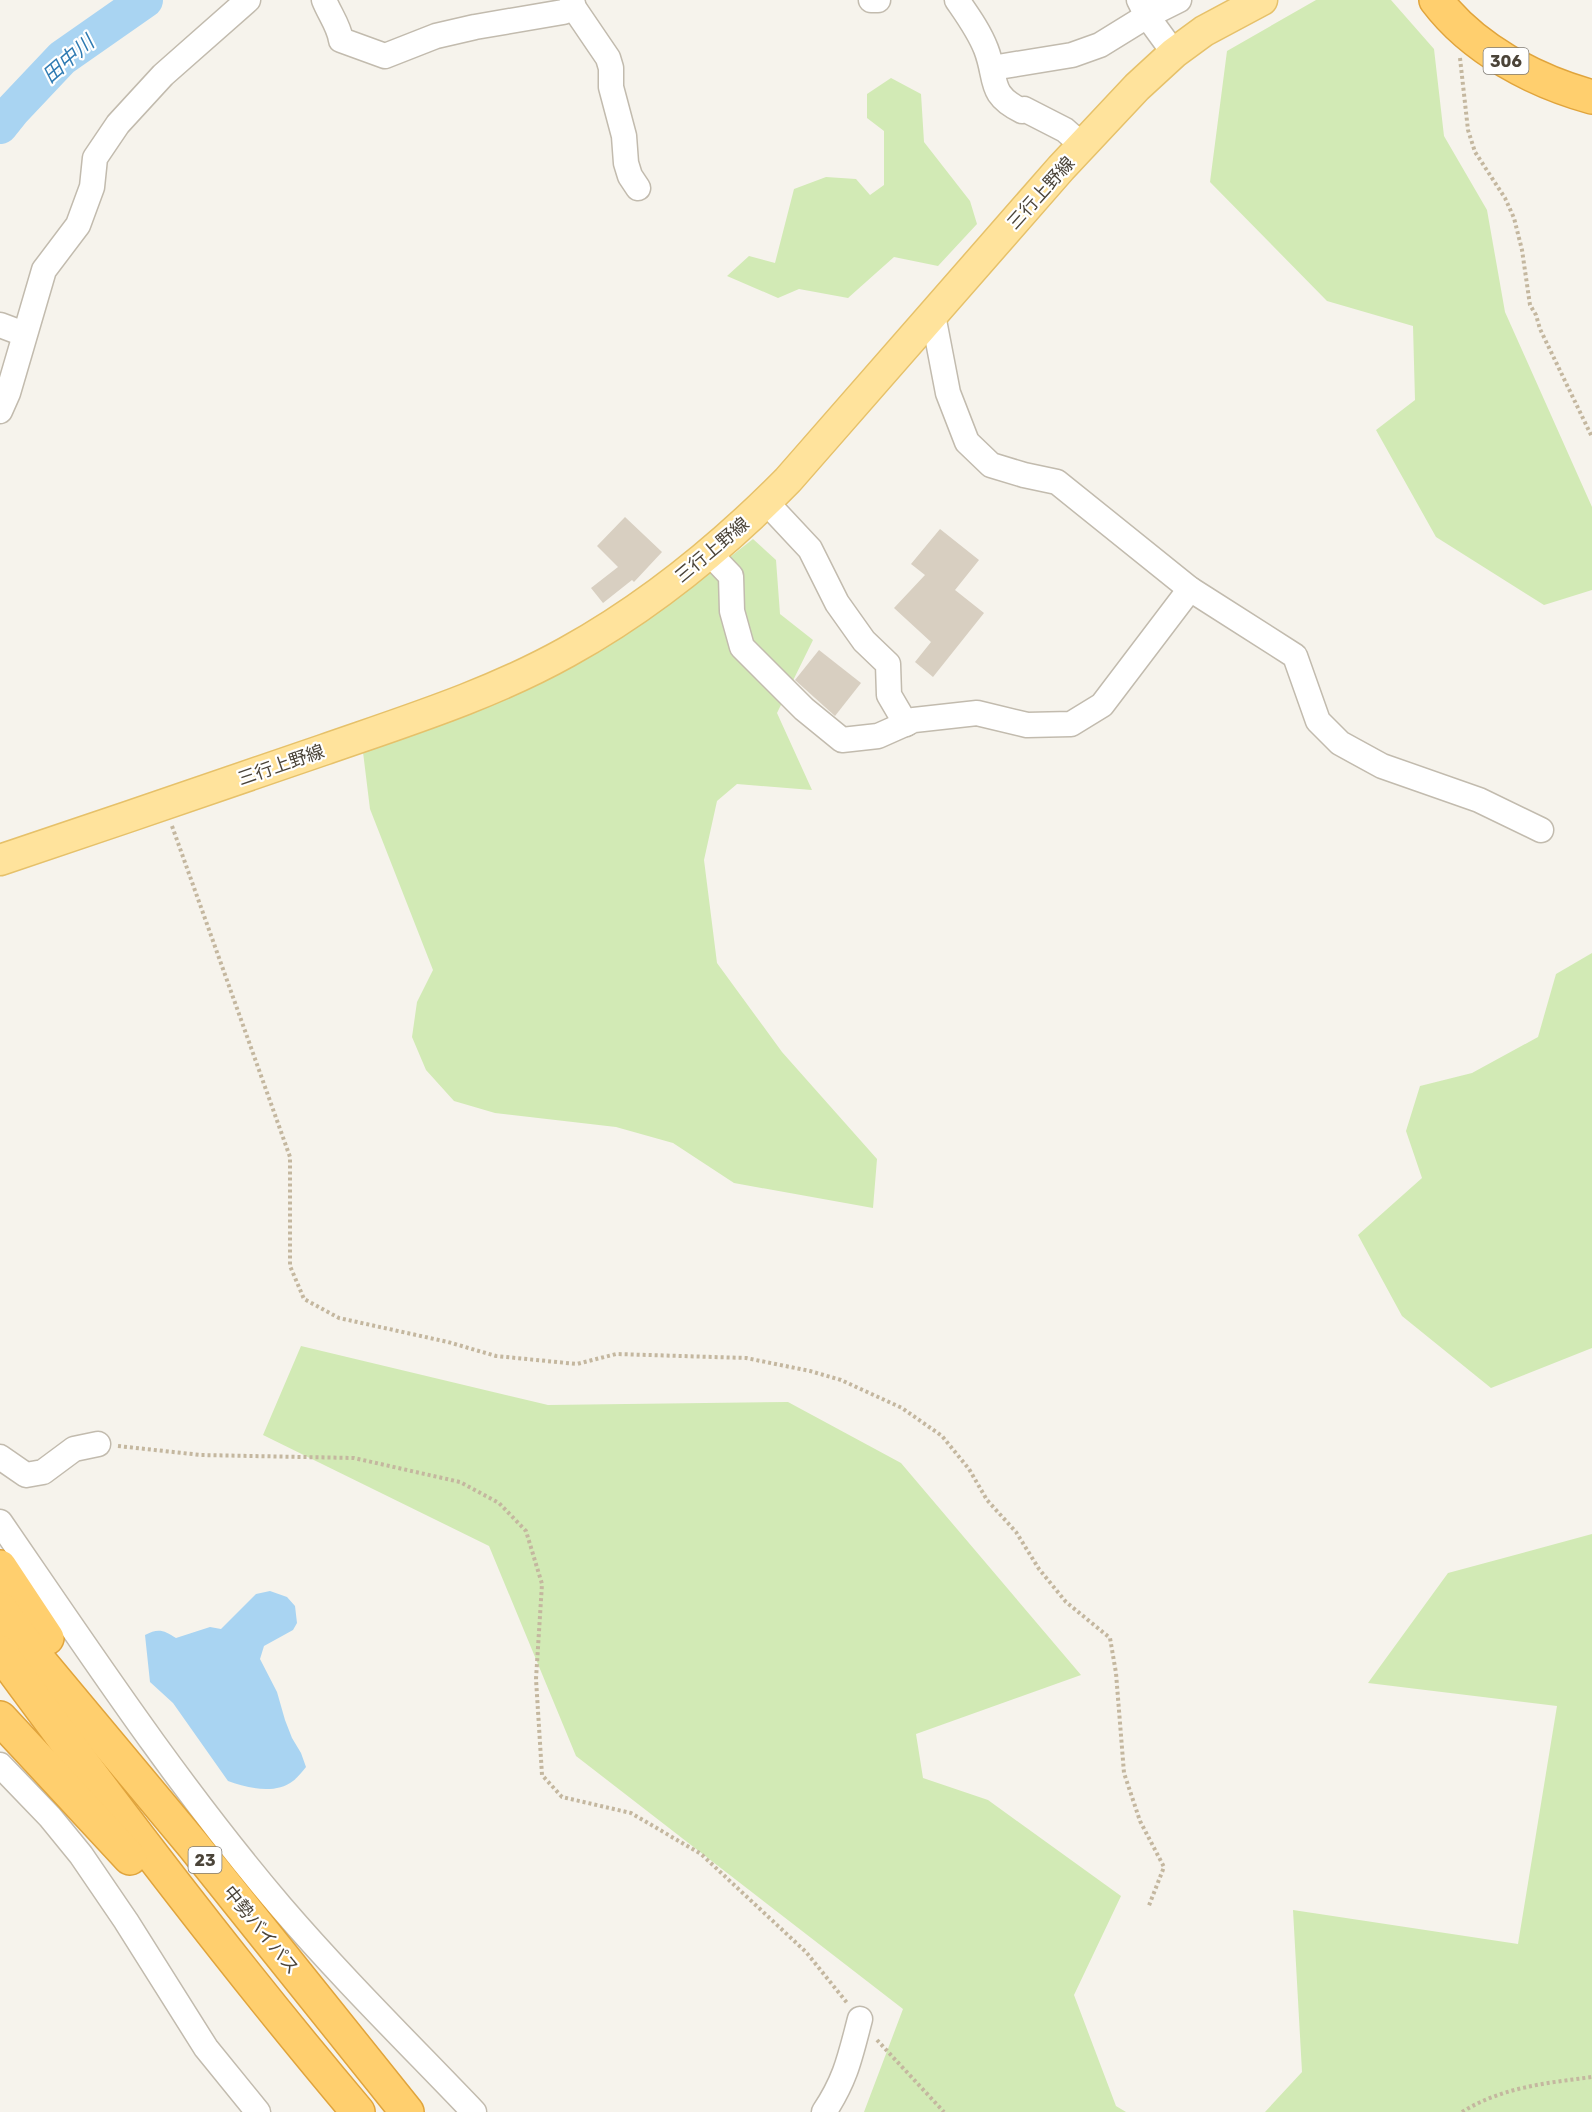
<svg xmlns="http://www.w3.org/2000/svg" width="1592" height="2112" font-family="Rubik,'Noto Sans JP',sans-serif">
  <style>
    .green { fill: #d2eab5 }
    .water { fill: #a9d4f2 }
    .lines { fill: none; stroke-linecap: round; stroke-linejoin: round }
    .river { stroke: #a9d4f2; stroke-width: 36 }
    .building { fill: #d8cfc1 }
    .minor-casing { stroke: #c2bbae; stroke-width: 27 }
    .major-casing { stroke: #e6c16a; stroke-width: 33 }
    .highway-casing { stroke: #e0a43c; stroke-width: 36 }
    .path { stroke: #c4b79f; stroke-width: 4; stroke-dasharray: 3 3; stroke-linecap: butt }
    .minor { stroke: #fff; stroke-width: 24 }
    .major { stroke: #ffe39c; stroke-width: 30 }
    .highway { stroke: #ffcf6e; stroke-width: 33 }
    .labels { text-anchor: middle; stroke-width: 4.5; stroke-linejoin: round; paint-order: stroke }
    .shield { fill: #fff; stroke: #817c74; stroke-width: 1.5 }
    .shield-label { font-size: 16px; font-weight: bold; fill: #4b4439 }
    .street-label { font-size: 18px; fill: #4b4439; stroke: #fff }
    .water-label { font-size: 20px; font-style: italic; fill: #2e7ab2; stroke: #fff }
  </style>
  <rect width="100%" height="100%" fill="#f6f3ec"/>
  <g class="green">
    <path d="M1316 0H1391L1434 49 1444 136 1487 210 1505 312 1592 507V590L1544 605 1436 537 1376 430 1415 400 1413 326 1327 301 1210 182 1227 51Z"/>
    <path d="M891 78 921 94 924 142 970 201 977 224 938 266 894 257 848 298 799 289 778 298 727 276 749 256 775 263 794 189 826 177 856 179 870 195 884 185V131L867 118V94Z"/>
    <path d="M753 539 776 560 780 614 813 640 777 713 812 790 737 784 717 801 704 860 717 963 782 1052 877 1159 873 1208 734 1183 673 1143 616 1127 495 1113 454 1101 426 1070 412 1037 417 1002 433 970 370 809 363 752 466 716 607 645 671 603Z"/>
    <path d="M1592 953V1348L1491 1388 1402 1316 1358 1235 1422 1178 1406 1131 1420 1086 1472 1073 1538 1037 1556 974Z"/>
    <path d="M301 1346 548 1405 788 1402 901 1463 1081 1675 916 1734 923 1778 988 1800 1121 1896 1074 1995 1116 2106 1126 2112H864L903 2009 576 1756 489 1546 263 1435Z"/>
    <path d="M1592 1534V2112H1265L1302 2072 1293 1910 1518 1944 1557 1706 1368 1683 1448 1573Z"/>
  </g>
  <path class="water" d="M270 1591 287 1597 295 1606 297 1623 293 1630 264 1646 260 1659 277 1692 285 1720 292 1738 301 1753 306 1767C302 1772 297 1778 293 1781 275 1795 247 1788 228 1781L173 1703 150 1682 145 1635C158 1628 164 1630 176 1638L210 1627 221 1629 256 1594Z"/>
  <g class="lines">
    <path class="river" d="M0 126 12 111 62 58 145 0"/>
  </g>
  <g class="building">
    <path d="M625 517 662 552 634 582 632 580 603 603 591 588 618 567 597 546Z"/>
    <path d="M940 529 979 560 955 590 984 613 933 677 915 662 931 642 894 608 925 575 911 564Z"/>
    <path d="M819 650 861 683 835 716 795 680Z"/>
  </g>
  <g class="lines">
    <defs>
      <g id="minor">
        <path d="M324 0C329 13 339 26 341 40L385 56 436 36 475 27 563 12 574 8"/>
        <path d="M572 0 574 8 608 58 611 68V87L624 136 626 163 630 176 638 188"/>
        <path d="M871 0H878"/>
        <path d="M957 0C968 16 979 31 986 49 998 80 987 94 1022 111L1024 109 1065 130 1083 146"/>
        <path d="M1139 0 1147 16 1174 53"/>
        <path d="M992 68 1072 55 1100 45 1147 16 1179 0"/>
        <path d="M933 315 948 393 967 442 991 465 1024 475 1057 482 1190 589 1295 656 1318 721 1340 743 1382 766 1479 800 1541 830"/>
        <path d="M0 325 24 334"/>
        <path d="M0 411 8 393 44 270 78 225 92 187 95 158 118 124 163 75 248 0"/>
        <path d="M766 502 810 549 837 603 864 641 888 664 889 695 906 724"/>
        <path d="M710 554 731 576 732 611 742 647 804 709 842 740 878 736 914 720 977 713 1027 725 1071 724 1102 705 1190 589"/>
        <path d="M0 1457 26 1475 43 1472 74 1449 98 1444"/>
        <path d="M0 1522C90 1653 178 1786 281 1907 342 1978 409 2044 474 2112"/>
        <path d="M0 1765 50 1817 81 1855 126 1921 206 2048 258 2112"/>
        <path d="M824 2112C846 2079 850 2057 860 2019"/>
      </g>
      <path id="major" d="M0 860C108 824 215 787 323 750 406 721 490 695 567 652 650 606 722 547 788 480L1061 168 1137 87 1174 53 1204 31 1262 0"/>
      <g id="highway">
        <path d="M1436 0C1473 49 1534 81 1592 97"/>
        <path d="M0 1567 47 1638"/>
        <path d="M0 1609 32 1652 193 1845 407 2112"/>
        <path d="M0 1652C115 1809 233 1964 358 2112"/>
        <path d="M0 1718 130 1858"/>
      </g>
    </defs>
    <use href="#minor" class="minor-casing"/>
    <use href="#major" class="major-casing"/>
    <use href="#highway" class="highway-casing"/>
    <g class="path">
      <path d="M1460 58 1468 130 1475 152 1505 198 1514 218 1522 250 1530 305 1536 315 1540 329 1592 437"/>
      <path d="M172 826 290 1157V1266L304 1299 339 1318 448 1342 496 1356 577 1364 616 1354 746 1358 810 1371 841 1380 902 1408 942 1436 969 1469 987 1500 1016 1532 1039 1569 1066 1602 1110 1638 1116 1673 1124 1773 1140 1821 1164 1867 1148 1908"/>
      <path d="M118 1446 201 1455 354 1458 460 1482 499 1503 526 1531 542 1584 536 1679 542 1775 562 1797 631 1813 701 1854 806 1952 848 2004"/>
      <path d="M877 2040 944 2112"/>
      <path d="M1462 2112C1502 2087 1547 2083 1592 2077"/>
    </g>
    <use href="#minor" class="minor"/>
    <use href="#major" class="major"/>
    <use href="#highway" class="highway"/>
  </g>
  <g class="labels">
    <g class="shield">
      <rect x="1483.5" y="48" width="45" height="26" rx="4.5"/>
      <rect x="188.5" y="1847" width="33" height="26" rx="4.5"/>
    </g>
    <g class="shield-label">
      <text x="1506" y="67">306</text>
      <text x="205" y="1866">23</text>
    </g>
    <g class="street-label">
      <text transform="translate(1041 193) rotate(-48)" y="6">三行上野線</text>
      <text transform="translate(712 550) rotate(-40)" y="6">三行上野線</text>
      <text transform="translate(281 765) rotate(-19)" y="6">三行上野線</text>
      <text transform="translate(261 1930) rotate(51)" y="6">中勢バイパス</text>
    </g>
    <g class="water-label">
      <text transform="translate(68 59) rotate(-41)" y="7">田中川</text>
    </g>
  </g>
</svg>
